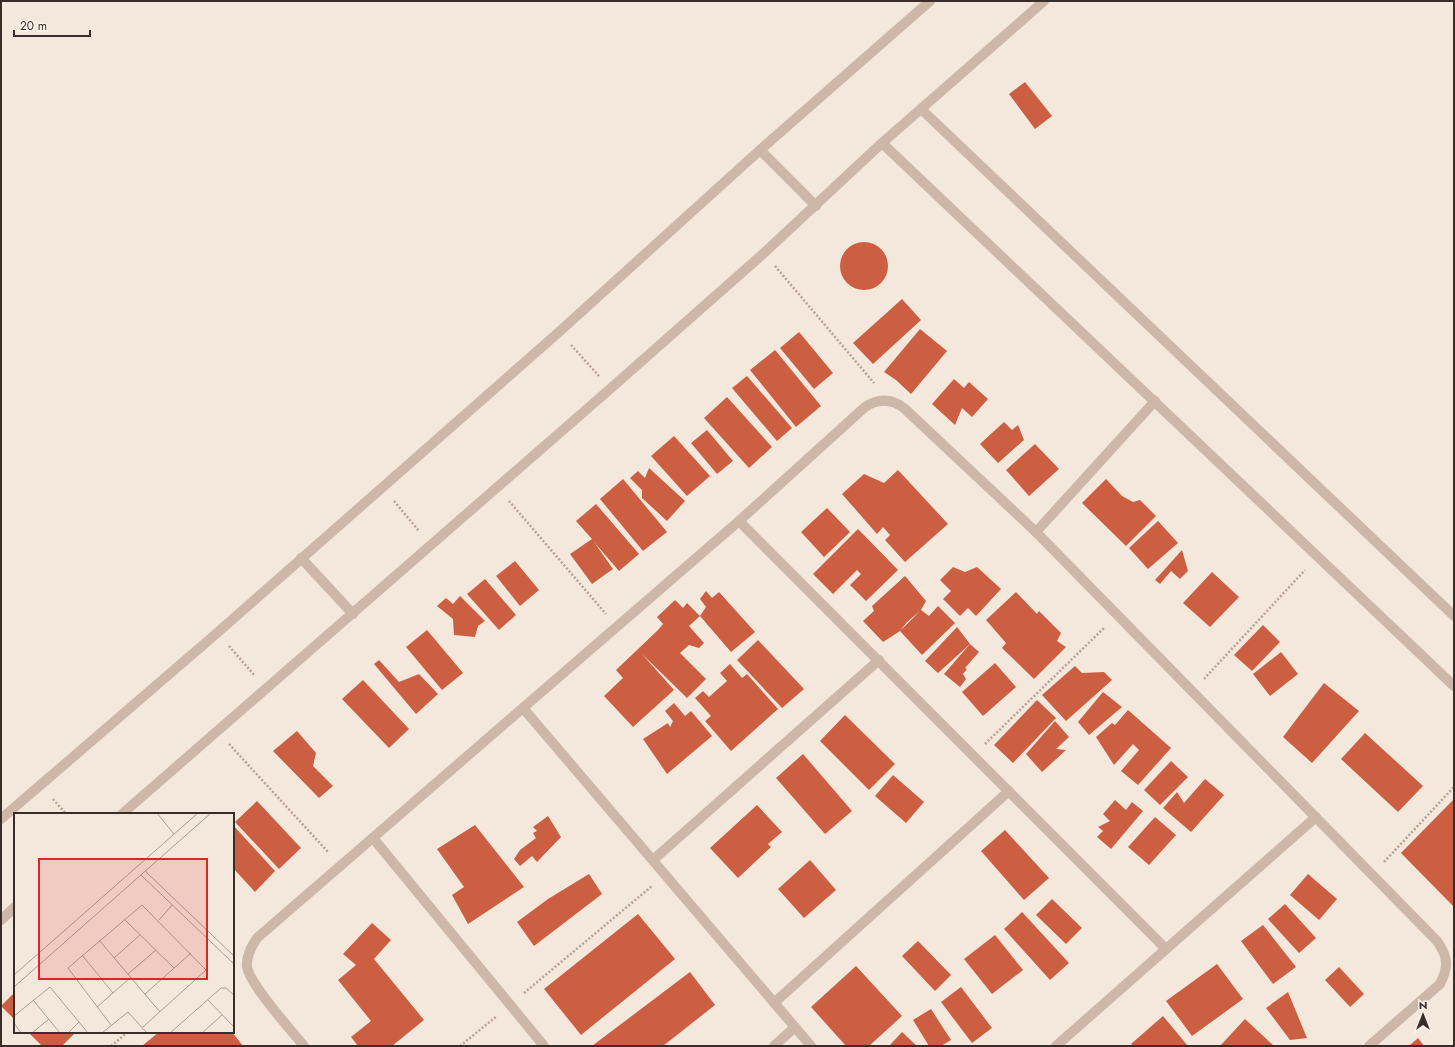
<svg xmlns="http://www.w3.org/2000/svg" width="1455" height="1047" font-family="Jost,sans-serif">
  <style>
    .building { fill: #cc5e42 }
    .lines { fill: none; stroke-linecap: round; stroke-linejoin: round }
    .path { stroke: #b9a192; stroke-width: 2.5; stroke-dasharray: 2 2; stroke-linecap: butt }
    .minor { stroke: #cdb7a8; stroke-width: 10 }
    .inset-road { fill: none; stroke: #a99d95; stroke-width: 1 }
    .view { fill: #d62828; fill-opacity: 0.15; stroke: #d62828; stroke-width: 2 }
    .inset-edge { fill: none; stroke: #392d28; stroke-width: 2 }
  </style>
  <rect width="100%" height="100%" fill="#f4e8dd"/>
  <g class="building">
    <path d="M1025 82 1052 116 1035 129 1009 94Z"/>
    <circle cx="864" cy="266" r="24"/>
    <path d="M902 299 921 320 873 364 853 343Z"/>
    <path d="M920 329 947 351 911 394 896 380 884 372Z"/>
    <path d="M799 332 833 373 814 389 780 348Z"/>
    <path d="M775 350 821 406 796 427 750 370Z"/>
    <path d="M747 376 792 428 777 441 732 388Z"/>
    <path d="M954 379 964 388 969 382 988 399 972 417 962 408 955 425 932 404Z"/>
    <path d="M727 397 772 447 749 468 704 418Z"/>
    <path d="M1004 422 1012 430 1018 425 1024 440 998 463 980 444Z"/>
    <path d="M707 430 733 461 717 474 691 443Z"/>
    <path d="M674 436 710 476 687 496 651 456Z"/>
    <path d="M1035 444 1059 469 1029 496 1006 470Z"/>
    <path d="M649 468 685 501 667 521 642 498V490L630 478 638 471 645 478Z"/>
    <path d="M898 470 948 524 905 562 885 540 890 535 883 527 877 534 842 494 864 474 884 483Z"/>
    <path d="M623 479 667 532 643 551 600 499Z"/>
    <path d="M1106 479 1122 496 1133 502 1140 500 1156 516 1126 546 1082 503Z"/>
    <path d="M596 504 639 554 619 571 594 542 613 569 592 584 570 554 592 539 576 521Z"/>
    <path d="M827 508 850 532 824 557 801 532Z"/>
    <path d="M1158 521 1178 543 1148 569 1129 548Z"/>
    <path d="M858 529 898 570 866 601 850 585 861 574 857 570 833 594 813 574Z"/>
    <path d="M1182 550 1188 571 1180 579 1171 571 1160 584 1155 580Z"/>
    <path d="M515 561 539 590 520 606 496 576Z"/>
    <path d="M953 567 965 572 977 567 1001 589 976 616 968 608 960 616 943 599 951 591 940 580Z"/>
    <path d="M1212 572 1239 597 1210 627 1183 603Z"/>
    <path d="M905 576 926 601 921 610 929 616 938 606 955 623 922 655 900 631 920 611 907 622 900 631 883 642 863 621 874 611 872 606Z"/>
    <path d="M485 579 516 615 499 630 467 594Z"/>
    <path d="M706 591 712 598 719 592 755 632 731 652 700 616 689 626 704 643 699 648 689 645 680 653 706 679 687 698 642 654 674 690 633 727 604 696 623 678 616 670 658 630 663 624 657 617 675 600 683 608 687 603 700 616 706 607 700 599Z"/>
    <path d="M1016 592 1037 614 1039 611 1061 633 1057 641 1066 647 1034 679 1002 648 1006 643 986 620Z"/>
    <path d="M460 596 485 621 478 626 475 637 454 635 453 619 437 606 446 598 453 604Z"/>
    <path d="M1263 625 1280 642 1252 671 1234 655Z"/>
    <path d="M957 627 970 644 938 673 925 661Z"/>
    <path d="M427 630 463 673 442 690 406 647Z"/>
    <path d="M758 640 804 689 782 708 737 660Z"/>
    <path d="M970 644 979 652 965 668 967 669 963 674 966 679 960 687 944 674Z"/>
    <path d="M1281 652 1298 674 1270 696 1253 674Z"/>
    <path d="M379 660 399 682 419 674 438 694 416 714 374 664Z"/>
    <path d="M995 663 1016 687 983 716 962 692Z"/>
    <path d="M730 664 742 678 747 674 778 709 731 751 705 721 711 716 695 698 703 691 709 697 727 681 720 673Z"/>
    <path d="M1075 666 1082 673 1104 672 1112 680 1066 721 1042 695Z"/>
    <path d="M363 680 409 729 389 748 342 699Z"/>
    <path d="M1324 683 1359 711 1312 763 1283 737Z"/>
    <path d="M1103 692 1122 707 1089 735 1078 722Z"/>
    <path d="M1037 700 1056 718 1013 763 994 745Z"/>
    <path d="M674 703 685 716 691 711 712 736 667 774 643 739 668 723 670 727 673 721 665 711Z"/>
    <path d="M1128 710 1171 748 1138 785 1121 771 1139 750 1133 744 1114 765 1096 737 1112 723 1115 725Z"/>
    <path d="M845 715 895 764 869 790 820 741Z"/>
    <path d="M1055 721 1069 737 1056 749 1066 750 1042 772 1026 754Z"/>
    <path d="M297 731 316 753 313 766 333 786 319 798 273 751Z"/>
    <path d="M1365 733 1423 786 1398 812 1341 759Z"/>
    <path d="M803 754 852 811 825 834 776 778Z"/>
    <path d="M1171 761 1188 777 1160 805 1144 790Z"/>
    <path d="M893 775 924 802 906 823 875 796Z"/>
    <path d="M1205 779 1224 795 1191 832 1163 808 1177 792 1184 803Z"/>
    <path d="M1454 799V907L1401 853Z"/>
    <path d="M1115 800 1126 810 1132 802 1143 811 1111 849 1097 837 1103 831 1098 827 1110 821 1103 814Z"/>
    <path d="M257 801 301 848 279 869 235 822Z"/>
    <path d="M757 805 782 832 768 844 771 847 738 878 710 848Z"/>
    <path d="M548 816 561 837 537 862 532 856 520 866 514 859 520 850 536 838 533 833 537 831 533 827Z"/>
    <path d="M1155 817 1176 835 1149 865 1128 847Z"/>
    <path d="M233 825 275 871 255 892 233 868Z"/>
    <path d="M475 825 524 887 468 924 452 895 464 887 437 849Z"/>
    <path d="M1005 830 1049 878 1024 900 981 851Z"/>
    <path d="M810 860 836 890 804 918 778 889Z"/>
    <path d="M589 874 602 894 534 946 517 922 548 899Z"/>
    <path d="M1308 874 1337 899 1319 920 1290 895Z"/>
    <path d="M1052 899 1082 928 1066 944 1036 915Z"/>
    <path d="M1285 904 1316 938 1299 953 1268 919Z"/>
    <path d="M1022 912 1069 963 1050 980 1004 929Z"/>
    <path d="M638 914 675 959 581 1035 544 989Z"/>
    <path d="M372 923 391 940 374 959 424 1020 392 1046H358L351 1037 371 1021 338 980 356 965 343 954Z"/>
    <path d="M1263 925 1296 967 1273 984 1241 941Z"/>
    <path d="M995 935 1023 970 992 994 964 959Z"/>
    <path d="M918 941 951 975 935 991 902 956Z"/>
    <path d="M1217 964 1243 999 1192 1036 1166 1001Z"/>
    <path d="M856 966 902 1016 869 1046H846L811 1007Z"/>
    <path d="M1339 967 1364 994 1350 1007 1325 980Z"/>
    <path d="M690 972 715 1005 663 1046H592Z"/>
    <path d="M961 987 992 1028 972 1043 941 1002Z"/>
    <path d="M15 992V1020L1 1006Z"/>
    <path d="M1288 992 1307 1038 1290 1040 1266 1008Z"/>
    <path d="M931 1009 951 1040 941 1046H929L913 1020Z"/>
    <path d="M1163 1016 1188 1046H1133L1131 1044Z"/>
    <path d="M1245 1019 1274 1046H1220Z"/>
    <path d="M28 1032H76L62 1046H42Z"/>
    <path d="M159 1032H232L243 1046H142Z"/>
    <path d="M902 1032 917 1046H889Z"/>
    <path d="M1418 1038 1424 1046H1409Z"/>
  </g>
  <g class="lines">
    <g class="path">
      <path d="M775 266 874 383"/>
      <path d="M571 345 599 376"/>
      <path d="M394 501 419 531"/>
      <path d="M509 501 606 614"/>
      <path d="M229 646 255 676"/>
      <path d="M1204 679 1305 570"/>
      <path d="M229 744 328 852"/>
      <path d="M985 744 1105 627"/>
      <path d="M53 799 66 814"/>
      <path d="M1384 862 1454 787"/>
      <path d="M524 993 652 886"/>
      <path d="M111 1046 128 1032"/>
      <path d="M460 1046 497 1016"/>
    </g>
    <g class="minor">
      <path d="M921 109 1454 616"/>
      <path d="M882 143 1454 686"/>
      <path d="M760 150 816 206"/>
      <path d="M739 521 1166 949"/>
      <path d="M1036 532 1155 401"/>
      <path d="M301 558 353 614"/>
      <path d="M523 708 811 1046"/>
      <path d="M122 814 610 389 764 253 882 143 1044 1"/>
      <path d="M1 819 217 633 559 332 760 150 930 1"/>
      <path d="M373 838 544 1046"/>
      <path d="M653 860 879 660"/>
      <path d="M1 920 15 907"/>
      <path d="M774 1003 1009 791"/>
      <path d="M304 1046C291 1030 250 985 247 967 246 956 251 947 257 938L739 521 865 407C879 398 892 398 905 409L1036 532 1437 941C1448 957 1449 966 1440 984L1369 1046"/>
      <path d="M774 1046 795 1027"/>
      <path d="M1056 1046 1316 817"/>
    </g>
  </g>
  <g transform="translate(14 813)">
    <rect width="220" height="220" fill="#f4e8dd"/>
    <path class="inset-road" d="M143 0 160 21M131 58 220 143M127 62 220 151M110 106 160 155M145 107 158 92M85 127 146 199M68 142 99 180M100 145 126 122M114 161 142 137M0 162 184 0M0 174 197 0M131 181 177 140M19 187 46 220M194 187 220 214M83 194 117 164M0 203 36 174 74 220M0 210 7 220M97 212 54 155 128 92 192 157 129 214M18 220 35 206M54 220 65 209M88 220 114 199 133 220M156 220 207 175H212L220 182M188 220 208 202"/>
    <path class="view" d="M25 46H193V166H25Z"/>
    <rect width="220" height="220" class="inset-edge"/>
  </g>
  <rect width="1455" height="1047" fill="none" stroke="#392d28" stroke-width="4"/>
  <g transform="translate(1423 1015)" stroke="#fbf2ea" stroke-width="3" paint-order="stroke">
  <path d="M0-3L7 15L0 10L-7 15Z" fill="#392d28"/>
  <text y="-6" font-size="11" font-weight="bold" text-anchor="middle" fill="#392d28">N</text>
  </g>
  <path d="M14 30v6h76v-6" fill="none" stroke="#392d28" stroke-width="2"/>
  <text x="20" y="30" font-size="12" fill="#392d28" stroke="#fbf2ea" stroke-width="3" paint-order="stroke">20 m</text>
</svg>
